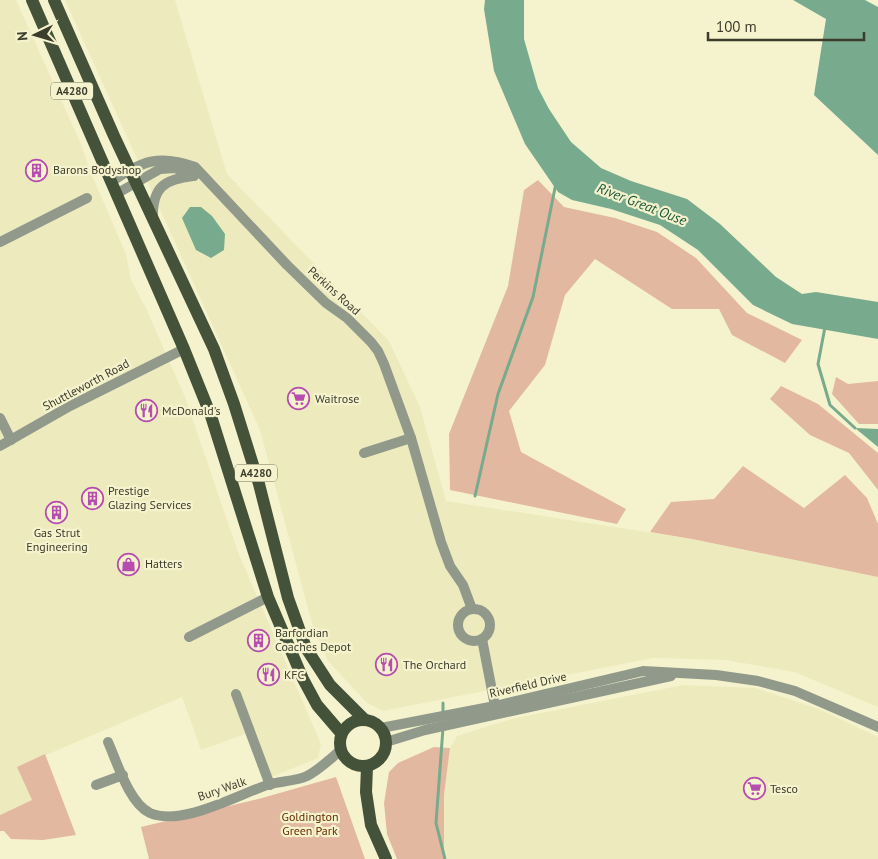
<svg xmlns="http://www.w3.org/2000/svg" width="878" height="859" font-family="'PT Sans',sans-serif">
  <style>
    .built { fill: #edebbd }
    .green { fill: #e3b8a0 }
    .water { fill: #78aa8d }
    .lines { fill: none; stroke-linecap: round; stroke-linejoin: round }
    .stream { stroke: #78aa8d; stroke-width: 3 }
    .minor { stroke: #91998b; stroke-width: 10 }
    .tertiary { stroke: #91998b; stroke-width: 10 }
    .primary { stroke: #45523a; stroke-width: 12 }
    .labels { text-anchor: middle; stroke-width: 4.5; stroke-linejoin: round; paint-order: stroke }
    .shield { fill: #f5f3cd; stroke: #74735d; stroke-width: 1 }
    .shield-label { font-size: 11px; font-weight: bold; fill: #3c3c2d }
    .poi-label { font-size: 12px; fill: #3c3c2d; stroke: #f5f3cd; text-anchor: start }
    .street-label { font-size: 12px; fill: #3c3c2d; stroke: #f5f3cd }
    .park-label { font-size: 12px; fill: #672d00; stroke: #f5f3cd }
    .water-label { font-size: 14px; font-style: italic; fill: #1b573a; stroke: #f5f3cd }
  </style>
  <rect width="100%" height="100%" fill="#f5f3cd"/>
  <g class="built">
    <path d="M0 0H16L81 144 89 168 126 254 131 280 146 308 185 397 238 552 321 744 318 758 264 780 245 734 201 750 182 697 18 767 32 800 0 815Z"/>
    <path d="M65 0H175L227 174 389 341 420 407 446 501 692 539 878 577V707L794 672 725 660 653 658 383 711 367 703 328 661 314 631 260 430Z"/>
    <path d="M683 685 756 688 819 709 878 737V859H444V795L450 748 457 736 511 719Z"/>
  </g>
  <g class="green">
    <path d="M538 180 564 207 615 218 657 232 696 258 747 313 802 340 785 363 732 335 719 309H672L595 259 565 295 545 365 509 411 521 452 626 509 617 524 450 490 449 434 508 286 524 190Z"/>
    <path d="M836 377 848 384 878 381V424H859L832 394Z"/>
    <path d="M781 386 818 404 878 453V490L849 453 810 435 770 399Z"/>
    <path d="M743 466 804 508 845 475 867 498 878 524V577L692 539 650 532 671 502 714 499Z"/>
    <path d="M434 747 450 748 444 795V859H397L387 834 384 803 389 772 398 763Z"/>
    <path d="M45 754 76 835 43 840 11 839 4 831H0V815L32 800 17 767Z"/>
    <path d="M336 777 365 859H149L141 827 262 798Z"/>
  </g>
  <g class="water">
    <path d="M485 0H524V39L538 88 549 109 571 142 601 168 631 181 687 199 720 224 776 277 802 294 816 292 878 302V339L792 324 753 305 698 250 660 225 611 209 572 200 558 192 525 144 494 71 484 9Z"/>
    <path d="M793 0H865L878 7V155L814 95 826 19Z"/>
    <path d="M190 207H201L212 216 225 234 224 250 211 258 196 250 182 218Z"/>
    <path d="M855 428 878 429V447Z"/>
  </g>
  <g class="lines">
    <g class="stream">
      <path d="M825 327 818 364 830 405 855 428"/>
      <path d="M475 496 498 394 533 297 556 183"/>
      <path d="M443 703V715"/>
      <path d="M443 728 436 823 445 859"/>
    </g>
    <g class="minor">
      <path d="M111 182C141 161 159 154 195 167L287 265 326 303 347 318 371 342 378 351 384 364 411 438"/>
      <path d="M116 194 160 169 175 168 194 176"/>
      <path d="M153 218C152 187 165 179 193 176"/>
      <path d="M0 242 87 198"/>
      <path d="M0 418 11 440"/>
      <path d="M0 446 70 406 184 349"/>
      <path d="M364 453 411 438 441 542 450 566 463 585 472 609"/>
      <circle cx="474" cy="625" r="16"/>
      <path d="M189 637 268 597"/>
      <path d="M482 639 495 706"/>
      <path d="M236 694 270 785"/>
      <path d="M108 742C117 762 129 803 150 813 182 827 239 794 270 784 282 781 296 781 307 776 319 770 330 759 340 751"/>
      <path d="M96 785 123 775"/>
    </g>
    <g class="tertiary">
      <path d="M381 728 495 706 643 671 716 675 758 681 795 691 878 727"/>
      <path d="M386 742 425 730 671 676"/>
    </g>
    <g class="primary">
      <path d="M32 0 184 349 211 416 268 597 303 679 317 705 341 733"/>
      <path d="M54 0 114 136 214 349 234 404 259 484 288 598 306 648 330 685 365 720"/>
      <circle cx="363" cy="743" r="23"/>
      <path d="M367 767 366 792 371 825 386 859"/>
    </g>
  </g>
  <defs>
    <symbol id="building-ring" viewBox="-11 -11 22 22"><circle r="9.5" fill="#f5f3cd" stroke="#b64daf" stroke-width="1.5"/><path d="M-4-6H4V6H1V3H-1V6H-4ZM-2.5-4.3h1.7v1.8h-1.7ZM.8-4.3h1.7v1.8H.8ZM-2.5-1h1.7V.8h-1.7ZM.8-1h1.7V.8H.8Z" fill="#b64daf"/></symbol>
    <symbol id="supermarket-ring" viewBox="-11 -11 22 22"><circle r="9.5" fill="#f5f3cd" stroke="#b64daf" stroke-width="1.5"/><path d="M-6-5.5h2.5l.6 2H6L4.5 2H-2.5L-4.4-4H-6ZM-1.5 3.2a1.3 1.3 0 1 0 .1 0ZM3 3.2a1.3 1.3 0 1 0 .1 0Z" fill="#b64daf"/></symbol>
    <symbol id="restaurant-ring" viewBox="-11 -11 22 22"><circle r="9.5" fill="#f5f3cd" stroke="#b64daf" stroke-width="1.5"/><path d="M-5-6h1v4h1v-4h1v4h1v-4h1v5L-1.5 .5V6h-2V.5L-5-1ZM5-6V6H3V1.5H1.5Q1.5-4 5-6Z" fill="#b64daf"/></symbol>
    <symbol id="shop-ring" viewBox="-11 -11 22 22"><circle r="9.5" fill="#f5f3cd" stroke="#b64daf" stroke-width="1.5"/><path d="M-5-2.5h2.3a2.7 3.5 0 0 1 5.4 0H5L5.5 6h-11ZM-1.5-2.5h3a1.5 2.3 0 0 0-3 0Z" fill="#b64daf"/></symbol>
  </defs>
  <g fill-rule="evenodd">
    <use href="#building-ring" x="24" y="158" width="25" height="25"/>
    <use href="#supermarket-ring" x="286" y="386" width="25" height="25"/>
    <use href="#restaurant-ring" x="134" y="398" width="25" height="25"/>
    <use href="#building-ring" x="80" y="486" width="25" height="25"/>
    <use href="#building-ring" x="44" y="500" width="25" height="25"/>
    <use href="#shop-ring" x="116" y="552" width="25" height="25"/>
    <use href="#building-ring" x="246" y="628" width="25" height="25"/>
    <use href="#restaurant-ring" x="374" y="652" width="25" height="25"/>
    <use href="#restaurant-ring" x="256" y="662" width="25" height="25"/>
    <use href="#supermarket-ring" x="742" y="776" width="25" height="25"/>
  </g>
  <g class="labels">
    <g class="shield">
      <rect x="51" y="82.5" width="42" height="17" rx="4"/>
      <rect x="235" y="464.5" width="42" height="17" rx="4"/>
    </g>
    <g class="shield-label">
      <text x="72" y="95">A4280</text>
      <text x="256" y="477">A4280</text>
    </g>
    <g class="poi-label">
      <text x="53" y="174">Barons Bodyshop</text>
      <text x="315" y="403">Waitrose</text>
      <text x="162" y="415">McDonald's</text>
      <text x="108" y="495">Prestige<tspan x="108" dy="14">Glazing Services</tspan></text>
      <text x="57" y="537" text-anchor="middle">Gas Strut<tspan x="57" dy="14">Engineering</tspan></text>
      <text x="145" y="568">Hatters</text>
      <text x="275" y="637">Barfordian<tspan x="275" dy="14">Coaches Depot</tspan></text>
      <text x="403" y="669">The Orchard</text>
      <text x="284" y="679">KFC</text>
      <text x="770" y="793">Tesco</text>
    </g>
    <g class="street-label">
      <text transform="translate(334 291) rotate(42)" y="4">Perkins Road</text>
      <text transform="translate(86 385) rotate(-28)" y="4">Shuttleworth Road</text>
      <text transform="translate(528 685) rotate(-13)" y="4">Riverfield Drive</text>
      <text transform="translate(222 789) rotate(-19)" y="4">Bury Walk</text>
    </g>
    <g class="park-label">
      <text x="310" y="821">Goldington<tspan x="310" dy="14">Green Park</tspan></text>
    </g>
    <g class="water-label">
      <text transform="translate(642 204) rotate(21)" y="5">River Great Ouse</text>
    </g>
  </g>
  <g transform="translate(35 35) rotate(265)" stroke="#f5f3cd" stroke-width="4" paint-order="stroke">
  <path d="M0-4L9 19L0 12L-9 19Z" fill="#3c3c2d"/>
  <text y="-8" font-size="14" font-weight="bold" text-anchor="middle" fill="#3c3c2d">N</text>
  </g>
  <path d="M708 32v8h156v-8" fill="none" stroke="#3c3c2d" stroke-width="2.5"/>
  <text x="716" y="32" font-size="15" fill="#3c3c2d" stroke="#f5f3cd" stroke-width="4" paint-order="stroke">100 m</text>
</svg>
